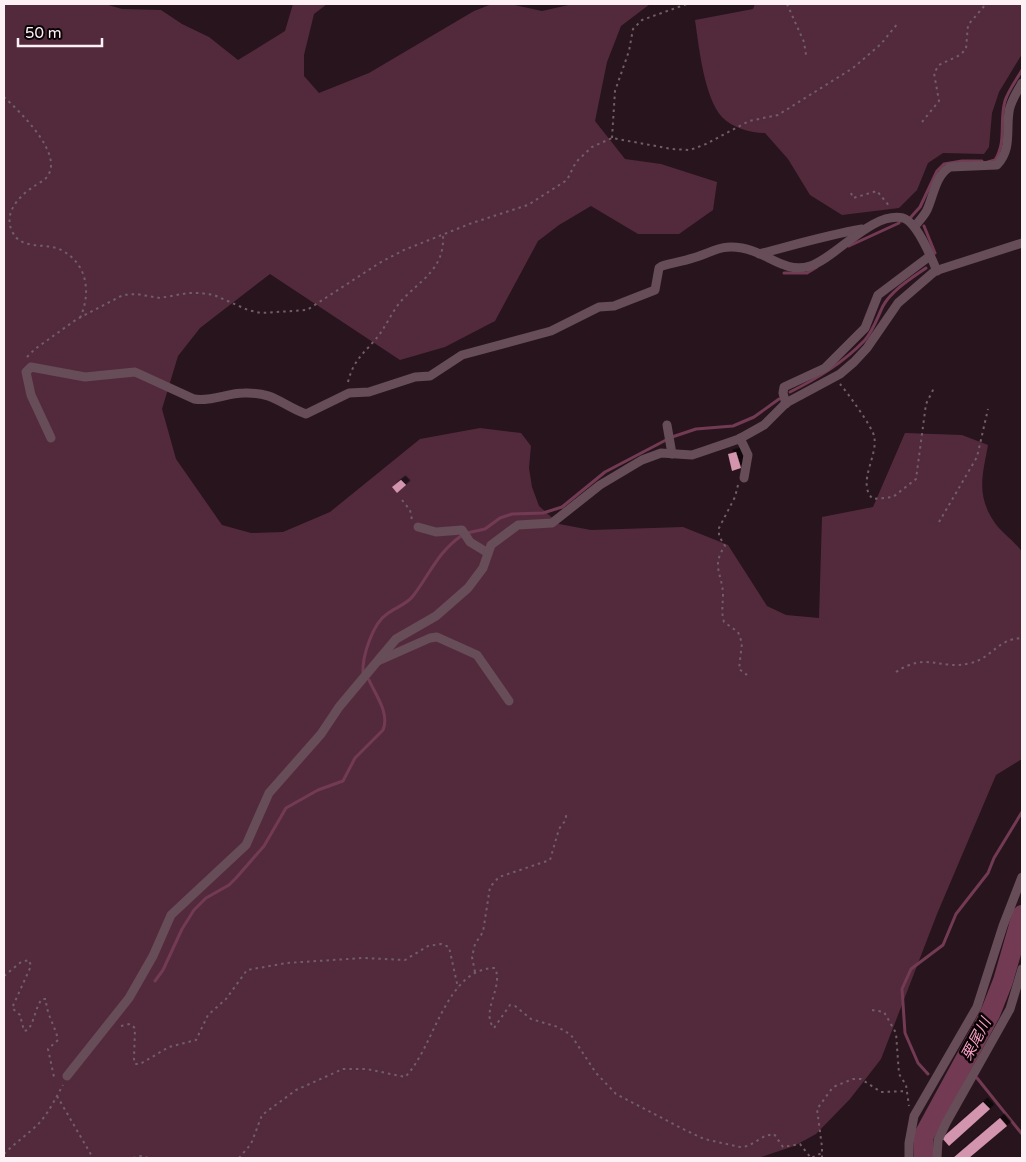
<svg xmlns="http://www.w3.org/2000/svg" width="1026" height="1162" font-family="'Varela Round','Noto Sans JP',sans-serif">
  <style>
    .green { fill: #532a3c }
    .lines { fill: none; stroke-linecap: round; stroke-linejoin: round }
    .stream { stroke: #723b53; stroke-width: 3 }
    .river { stroke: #723b53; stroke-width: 20 }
    .building { fill: #d394ad; filter: url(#shadow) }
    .path { stroke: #715f66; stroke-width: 2; stroke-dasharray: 2.5 4; stroke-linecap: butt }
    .minor { stroke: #664d57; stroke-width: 9 }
    .labels { text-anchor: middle; stroke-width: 5; stroke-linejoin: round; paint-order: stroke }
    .water-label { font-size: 15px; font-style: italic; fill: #f7a0c4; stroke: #0b0406 }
  </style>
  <defs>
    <filter id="shadow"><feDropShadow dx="4.5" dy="-4.5" stdDeviation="0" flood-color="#0009"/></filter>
  </defs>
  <rect width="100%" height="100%" fill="#28141c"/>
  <g class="green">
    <path d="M4 4H105L122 9 161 10 182 24 209 37 238 60 285 31 293 4H327L314 14 304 55V76L319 93 369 73 474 11 492 4H510L542 11 573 4H650L621 26 607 62 595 121 625 159 661 164 717 182 713 210 679 234H638L591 206 559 225 538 241 495 321 445 347 400 360 270 274 200 328 178 356 162 409 176 459 222 525 251 533 283 532 330 512 420 439 480 428 521 433 531 446 529 468 532 487 539 506 559 524 591 530 683 527 728 545 767 606 786 615 819 618 822 517 873 507 905 433 962 435 988 445C983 473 976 494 993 520 1000 532 1014 540 1022 552V759L996 775 937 914 881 1059 850 1099 816 1134 794 1146 758 1158H4Z"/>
    <path d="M755 4H1022V54L999 92 992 113 989 147 984 154 943 153 928 163 917 190 899 208 842 215 810 195 788 159 765 133C752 133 732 128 722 117 704 97 699 47 695 20L753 9Z"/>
  </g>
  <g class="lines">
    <g class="stream">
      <path d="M988 162 995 160C1007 141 999 122 1005 101 1008 91 1017 79 1022 70"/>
      <path d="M911 217 920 207 937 171 944 164 962 161H982"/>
      <path d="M924 226 935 253"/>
      <path d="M849 246 899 223"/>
      <path d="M784 273H807L817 267"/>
      <path d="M790 392C818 378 843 363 865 340 873 331 878 316 883 306 892 290 912 278 926 268"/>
      <path d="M672 437 696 429 733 426 754 417 779 399"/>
      <path d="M467 533 485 529 500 518 512 514 543 513 562 507 605 472 666 440"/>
      <path d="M363 673C362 656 373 623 387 614 395 608 407 604 413 596 430 574 437 553 461 536"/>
      <path d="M155 981 163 970 182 929 194 910 206 898 229 885 236 878 264 846 286 808 318 790 343 781 355 758 383 730C390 713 375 694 369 680"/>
      <path d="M928 1074 918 1063 905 1033 902 989 911 969 943 945 956 914 988 873 994 858 1022 812"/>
      <path d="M977 1078 1022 1134"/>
    </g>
    <path class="river" d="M924 1158 923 1137 990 1014 1003 981 1022 915"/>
  </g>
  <g class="building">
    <path d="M736 452 741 468 732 471 728 454Z"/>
    <path d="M401 480 406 485 397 493 392 487Z"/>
    <path d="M983 1102 990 1109 949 1146 942 1138Z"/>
    <path d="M1000 1118 1007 1126 969 1158H953Z"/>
  </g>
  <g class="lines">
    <g class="path">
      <path d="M725 4H737"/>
      <path d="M787 4 804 42 806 55"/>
      <path d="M4 97C19 111 68 157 45 179 43 181 39 183 36 185 20 195 3 212 12 231 21 252 47 241 63 251 88 265 91 294 80 318"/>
      <path d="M922 122 939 101 934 73 939 65 960 55 966 49 968 25 986 4"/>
      <path d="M612 138 615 91 629 51 633 29 642 20 687 4"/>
      <path d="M851 193 853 198 877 191 890 207"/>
      <path d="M27 357 35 349 77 319 123 295 136 294 160 298 188 293H200L214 295 248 310 261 313 307 310 381 262 404 250 472 223 528 205 567 180 576 162 592 147 612 138 672 149 690 150 706 144 749 121 778 115 853 68 881 44 898 23"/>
      <path d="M348 382C354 358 365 353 379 335 387 324 393 310 402 300 422 279 445 268 443 235"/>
      <path d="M840 384C847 392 873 428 874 436 879 455 856 483 873 499L893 497 916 479 926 404 934 388"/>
      <path d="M738 485 735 497 719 528V536L725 546C711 566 722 573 723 594 723 604 721 612 724 622L738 632 742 643 739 669 747 675"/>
      <path d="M402 500 410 510 412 520"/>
      <path d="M939 522 977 457 988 409"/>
      <path d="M896 672C928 651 940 671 971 663 992 658 997 639 1022 638"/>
      <path d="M475 972 472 957 475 944 483 932 490 887 499 877 550 860 559 829 565 821 567 812"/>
      <path d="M4 976 21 962 29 960 31 966 12 1008 20 1015 24 1031 28 1030C35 1020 35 1008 42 999H46C46 1014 55 1025 58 1040L48 1049 54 1077H57"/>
      <path d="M872 1010 884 1012 896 1033 899 1074 906 1085 909 1106"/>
      <path d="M121 1026 130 1024 135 1028 134 1059 135 1064H140L169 1047 196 1040 208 1015 226 999 247 970 287 963 363 958 405 960 428 946 441 944 449 947 458 988"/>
      <path d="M57 1096 93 1158"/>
      <path d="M4 1154C14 1144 24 1137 34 1128 47 1117 55 1099 63 1085"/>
      <path d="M133 1158 141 1156 148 1158"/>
      <path d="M239 1158 251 1144 262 1115 296 1090 343 1069H367L405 1077C434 1049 445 968 495 968 504 987 480 1012 494 1028L510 1005 515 1006 531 1019 558 1027 571 1035 596 1073 616 1094 681 1128 704 1139 740 1147 748 1146 765 1136 774 1134 783 1147 800 1144 811 1158 822 1153"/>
      <path d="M822 1158V1147L817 1109 833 1087 853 1079H861L881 1092 907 1091"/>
    </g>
    <g class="minor">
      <path d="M915 226C919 221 924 216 927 210 934 195 935 176 950 167L997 165C1012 149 1006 132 1009 112 1010 102 1017 92 1022 83"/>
      <path d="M759 254C794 245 827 235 862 229"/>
      <path d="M786 404 783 393 784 387 825 368 865 328 878 295 930 256"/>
      <path d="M667 425 672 454"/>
      <path d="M51 438 31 395 26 372 31 367 85 377 135 372 194 399C211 402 227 393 244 393 275 392 281 405 306 414L349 393 369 392 415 377 430 376 462 355 551 331 599 307 614 306 655 290 659 268 662 266C675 262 690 260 702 255 718 249 724 245 742 248 767 252 784 274 810 266 836 258 872 211 903 218 917 222 931 257 937 271"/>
      <path d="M740 438 748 455 744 478"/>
      <path d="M418 527 436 532 462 530 470 542 488 553"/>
      <path d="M378 661 430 638 437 637 477 655 509 701"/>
      <path d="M67 1076 129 998 153 956 171 915 246 845 269 793 321 734 339 707 396 639 436 616 468 588 483 568 491 545 518 525 552 523 600 485 642 460 661 453 692 455 704 451 739 439 764 425 786 403 840 374 854 362 867 348 898 303 935 271 1022 243"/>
      <path d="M909 1158V1143L914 1116 977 1007 1003 926 1022 877"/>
      <path d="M937 1158 938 1140 946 1123 1010 1009 1022 969"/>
    </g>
  </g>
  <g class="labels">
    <g class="water-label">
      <text transform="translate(976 1039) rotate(-62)" y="5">栗尾川</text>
    </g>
  </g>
  <rect width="1026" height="1162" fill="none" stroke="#fef1f6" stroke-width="10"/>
  <path d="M18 38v8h84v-8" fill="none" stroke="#fef1f6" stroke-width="2.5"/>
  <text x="25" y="38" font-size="15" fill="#fef1f6" stroke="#0b0406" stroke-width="4" paint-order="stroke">50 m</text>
</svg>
